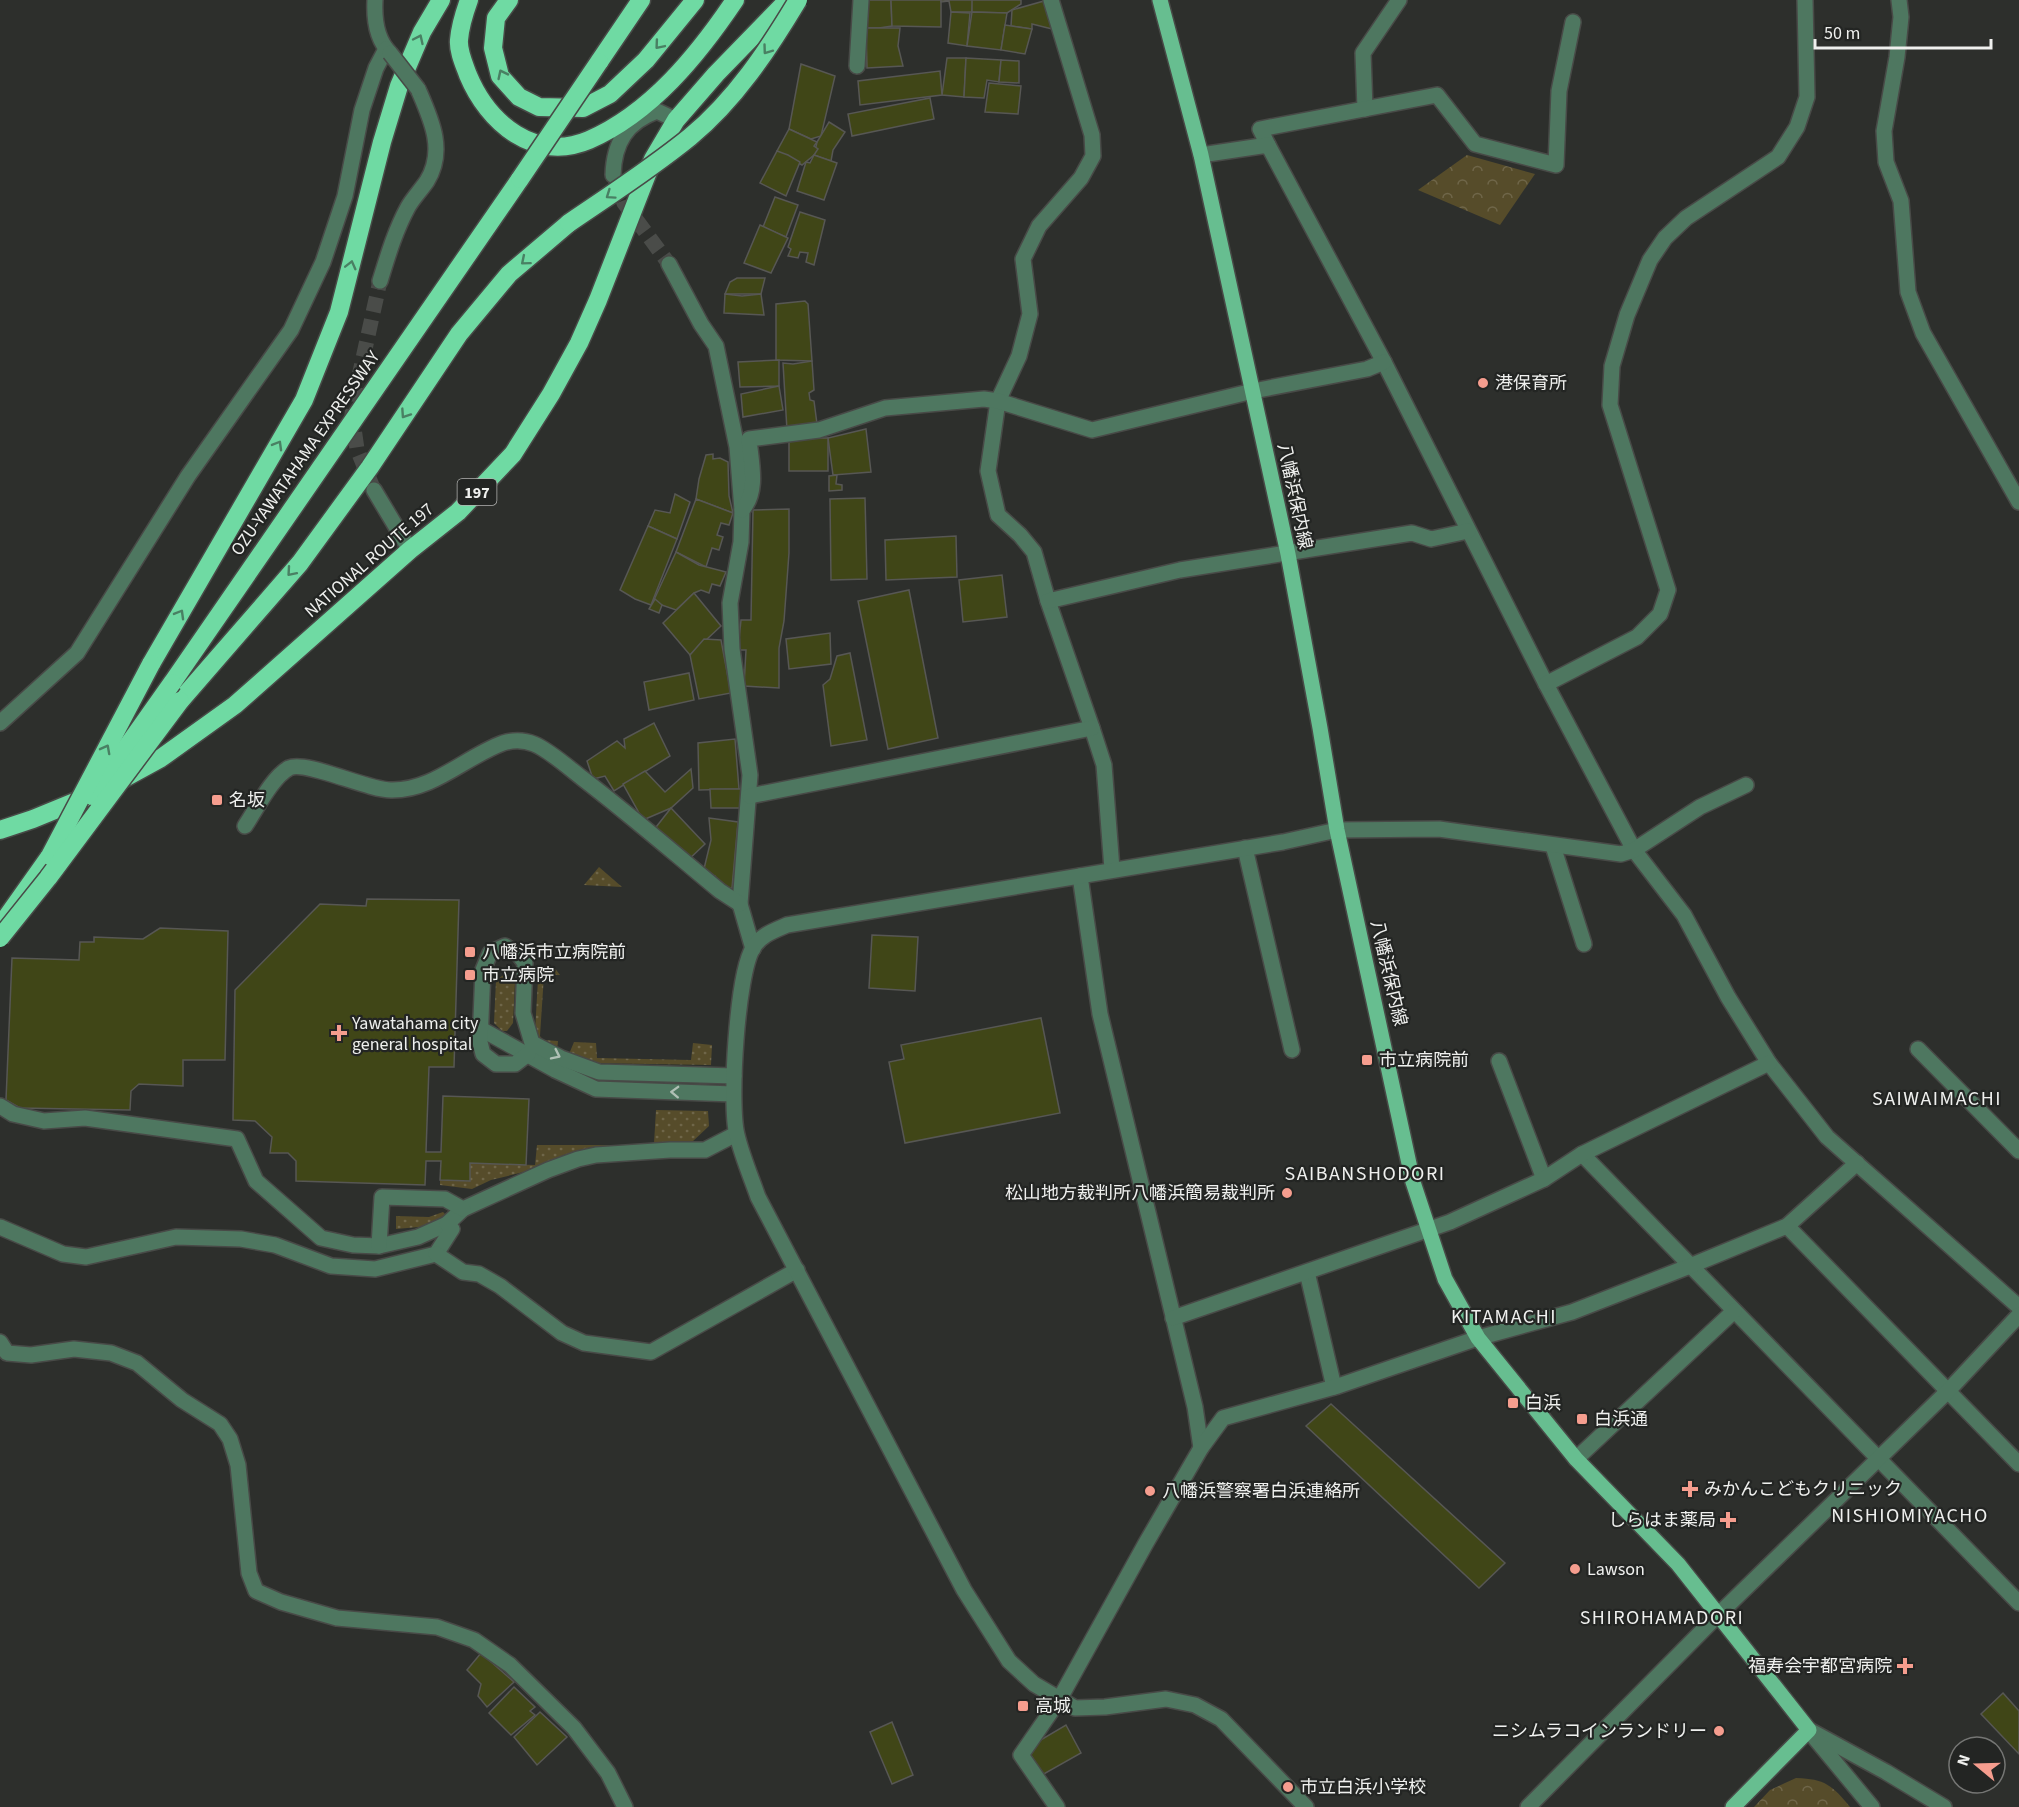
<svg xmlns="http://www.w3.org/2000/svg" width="2019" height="1807" font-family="'Source Sans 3','Noto Sans JP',sans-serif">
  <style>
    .grass { fill: url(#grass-dots) }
    .forest { fill: url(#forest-crowns) }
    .building { fill: #404617; stroke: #575754; stroke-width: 1.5 }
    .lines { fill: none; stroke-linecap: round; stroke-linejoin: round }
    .minor-tunnel { stroke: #4a4c49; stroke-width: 15; stroke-dasharray: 15 8; stroke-linecap: butt }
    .minor-casing { stroke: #484a47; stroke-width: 18 }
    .major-casing { stroke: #484a47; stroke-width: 18 }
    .highway-casing { stroke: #484a47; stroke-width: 21 }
    .minor { stroke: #4e7760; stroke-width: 15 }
    .major { stroke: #67be90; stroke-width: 15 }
    .highway { stroke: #6fdaa3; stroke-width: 18 }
    .minor-bridge-casing { stroke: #484a47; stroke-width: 18; stroke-linecap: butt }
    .highway-bridge-casing { stroke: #484a47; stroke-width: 21; stroke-linecap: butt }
    .minor-bridge { stroke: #4e7760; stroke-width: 15 }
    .highway-bridge { stroke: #6fdaa3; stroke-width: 18 }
    .oneway { stroke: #498063 }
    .oneway2 { stroke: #afc0b5 }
    .poi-dot { fill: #f59d8e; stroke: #232523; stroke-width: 2 }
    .labels { text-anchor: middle; stroke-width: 4.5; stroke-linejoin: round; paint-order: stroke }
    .shield { fill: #232523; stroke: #b2b3b1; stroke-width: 1.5 }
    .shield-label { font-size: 16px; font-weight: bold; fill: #eff0ee }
    .poi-label { font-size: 18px; fill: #eff0ee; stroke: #232523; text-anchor: start }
    .street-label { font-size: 18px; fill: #eff0ee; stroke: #232523 }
    .neighbourhood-label { font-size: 20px; letter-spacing: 1.5px; fill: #eff0ee; stroke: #232523 }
  </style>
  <defs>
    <pattern id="grass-dots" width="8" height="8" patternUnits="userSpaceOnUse" patternTransform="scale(1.5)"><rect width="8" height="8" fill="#564c2a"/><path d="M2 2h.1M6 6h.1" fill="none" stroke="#6f6649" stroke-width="1.8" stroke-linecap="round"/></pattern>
    <pattern id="forest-crowns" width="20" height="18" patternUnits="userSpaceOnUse" patternTransform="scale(1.5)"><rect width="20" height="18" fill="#564c2a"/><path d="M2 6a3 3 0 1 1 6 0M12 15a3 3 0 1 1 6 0" fill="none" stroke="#6f6649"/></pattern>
  </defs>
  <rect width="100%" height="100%" fill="#2d2f2c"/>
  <g class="grass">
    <path d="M599 867 622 887 584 885Z"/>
    <path d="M554 967 560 975H544L540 1036 543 1040 558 1041 557 1051 540 1042 535 1032 538 979 542 972Z"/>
    <path d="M505 974 513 977 515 982 513 1023 507 1031H502L494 1023 496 980Z"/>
    <path d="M574 1042 596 1043 597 1058 691 1060 693 1043 712 1045 711 1065 589 1063 569 1054Z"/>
    <path d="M656 1110 708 1111 709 1126 692 1142 654 1143Z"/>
    <path d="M537 1145H628L587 1148 564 1155 528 1171 491 1180 472 1189 440 1185V1180L470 1181V1163L535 1165Z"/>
    <path d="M443 1212 447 1216 430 1226 396 1229V1216L429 1217Z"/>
  </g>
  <g class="forest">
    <path d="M1467 155 1535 174 1500 225 1418 190Z"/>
    <path d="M1796 1778C1825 1779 1832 1785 1850 1807H1754L1770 1790Z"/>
  </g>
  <g class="building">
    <path d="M861 0H891L892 26 879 28H862Z"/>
    <path d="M891 0H941V27L892 26Z"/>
    <path d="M941 0H973L972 12H951L949 1 941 2Z"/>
    <path d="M972 0H1021V4L1007 13 972 12Z"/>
    <path d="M1044 1 1052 29 1032 24V29L1011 26 1012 10Z"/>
    <path d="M951 12 970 13 967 46 948 43Z"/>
    <path d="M972 12 1007 13 1001 50 967 46Z"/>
    <path d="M1005 25 1032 29 1025 54 1001 50Z"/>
    <path d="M866 28H900L898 46 903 66 867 68Z"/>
    <path d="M947 58H966L964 97 942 95Z"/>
    <path d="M966 58 1001 60 999 82 987 80 984 98 964 97Z"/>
    <path d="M1001 60 1019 61V83L999 82Z"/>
    <path d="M801 64 835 76 821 136 811 139 789 129Z"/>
    <path d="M940 71 942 95 860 105 858 81Z"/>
    <path d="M989 83 1021 86 1018 114 985 112Z"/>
    <path d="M930 98 934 119 852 136 848 114Z"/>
    <path d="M829 122 845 132 833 150 831 161 814 155 817 142Z"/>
    <path d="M789 129 817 142 814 146 818 149 814 155 802 165 777 151Z"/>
    <path d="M777 151 788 155 800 162 786 196 760 183Z"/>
    <path d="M814 155 837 163 824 200 797 191 806 162 810 163Z"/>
    <path d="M775 197 798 205 786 237 763 227Z"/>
    <path d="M800 212 825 220 814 265 806 262 808 253 800 252 798 258 788 256 791 249 788 247Z"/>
    <path d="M760 225 788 238 771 273 744 263Z"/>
    <path d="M737 278H765L761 294H725L730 282Z"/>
    <path d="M725 294 742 296 761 294 764 315 724 313Z"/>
    <path d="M805 301 808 304 812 361 776 360V304Z"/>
    <path d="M779 360V386L740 387 738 362Z"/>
    <path d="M812 361 814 390 809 393 810 400 814 401 817 424 787 430 783 363 793 364Z"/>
    <path d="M779 386 783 410 743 417 741 394Z"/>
    <path d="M866 429 871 472 833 475 828 438Z"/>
    <rect x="789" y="438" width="39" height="33"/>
    <path d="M713 454V459L720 458 728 462 729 496 733 513 696 499 699 479 706 455Z"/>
    <path d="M837 475 836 484 842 485V490L829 491V476Z"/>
    <path d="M675 494 690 502 677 539 648 526 655 510 670 513Z"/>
    <path d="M865 498 867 579 831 580 830 499Z"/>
    <path d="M696 499 733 513 729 525 721 523 717 535 723 537 719 550 712 548 706 567 676 552Z"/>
    <path d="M789 509V553L784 621 779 648V688L744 686 746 650H738L741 620H751L753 510Z"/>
    <path d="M648 526 677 539 651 605 635 599 620 590Z"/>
    <path d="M956 536 957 577 886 580 885 540Z"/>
    <path d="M676 552 699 565 726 572 720 586 712 584 709 593 701 590 694 593 676 610 653 602Z"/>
    <path d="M1002 575 1007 617 963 622 959 580Z"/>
    <path d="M909 590 938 738 888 749 858 601Z"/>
    <path d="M694 593 721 626 690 655 663 623Z"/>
    <path d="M655 599 662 605 659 613 649 609Z"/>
    <path d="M830 633 831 664 789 669 786 639Z"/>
    <path d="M704 639 721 640 731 693 699 699 690 655Z"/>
    <path d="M850 653 867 740 831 746 823 685 830 679 837 656Z"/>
    <path d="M689 673 694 700 649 710 644 682Z"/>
    <path d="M654 723 670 756 614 791 605 776 593 779 587 761 617 741 625 748 624 739Z"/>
    <path d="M735 739 739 789 699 790 698 743Z"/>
    <path d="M691 769 693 788 671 808 643 820 623 784 645 771 665 792Z"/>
    <path d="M710 789H743L740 808H711Z"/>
    <path d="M671 808 705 844 685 863 653 831Z"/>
    <path d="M709 818 738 822 732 888 726 890 717 882 715 876 702 877 711 840Z"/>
    <path d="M367 899 459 900 454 1067H429L426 1152H441L443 1096 529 1099 526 1165 470 1163V1181L440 1180 441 1161H426L425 1185 296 1181V1161L288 1153H270L272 1137 255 1121 233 1120 235 990 320 904 366 906Z"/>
    <path d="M160 928 228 931 225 1060H183V1086L139 1084 131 1091 130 1110 20 1108 6 1100 12 958 79 960 80 942H94V937L143 939Z"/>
    <path d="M872 935 918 937 915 991 869 988Z"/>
    <path d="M1041 1018 1060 1113 905 1143 889 1062 904 1059 901 1045Z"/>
    <path d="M1331 1404 1505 1563 1479 1588 1306 1426Z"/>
    <path d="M481 1653 514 1682 487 1707 478 1696 481 1684 467 1670Z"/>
    <path d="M514 1687 535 1707 530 1711 535 1715 511 1735 489 1713Z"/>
    <path d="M2003 1693 2019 1711V1754L1981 1714Z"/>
    <path d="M540 1712 567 1737 537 1765 514 1737Z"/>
    <path d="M892 1722 913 1775 892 1784 870 1732Z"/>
    <path d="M1066 1725 1081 1753 1042 1775 1027 1748Z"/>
  </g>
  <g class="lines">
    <g class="minor-tunnel">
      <path d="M615 179 624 203 669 264"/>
      <path d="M374 490 357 449 352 414 358 381 380 281"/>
    </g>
    <defs>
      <g id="minor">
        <path d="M375 0C374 18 376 39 390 53"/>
        <path d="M1051 0 1092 135 1093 156 1081 178 1039 226 1023 259 1030 314 1019 356 998 401 988 471 998 515 1020 535 1034 552 1048 601 1092 728 1104 765 1112 869"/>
        <path d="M1899 0 1901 17 1897 57 1884 131 1886 162 1901 201 1908 292 1923 333 2019 502"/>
        <path d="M857 66 861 0"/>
        <path d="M1365 109 1363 53 1399 0"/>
        <path d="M1268 145 1260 129 1437 95 1475 144 1556 165 1559 91 1573 22"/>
        <path d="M1201 155 1268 145 1384 362 1546 684 1634 850 1684 915 1728 997 1769 1063 1827 1137 2019 1307"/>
        <path d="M613 175C614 142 627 122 657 111L676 120"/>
        <path d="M669 264 701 324 716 346 737 447 742 510 741 542 730 603 732 649 750 775 740 904 753 949"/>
        <path d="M380 281C388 255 395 231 408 207 413 198 421 190 427 181 446 150 431 119 418 89"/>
        <path d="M374 490 410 550"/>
        <path d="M742 510C759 492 751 462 749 439L819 430 885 408 984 399 998 401 1092 430 1253 391 1367 369 1384 362"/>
        <path d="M1048 601 1180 570 1412 533 1431 539 1468 531"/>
        <path d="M1546 684 1637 637 1660 614 1668 590 1610 405 1612 366 1627 315 1650 260 1665 238 1686 218 1778 157 1797 127 1807 97 1805 0"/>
        <path d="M0 723 77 653 188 476 291 330 323 262 345 196 362 110 376 68 386 49"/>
        <path d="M750 796 1092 728"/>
        <path d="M245 826C256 810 272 777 289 768 306 760 367 790 391 790 433 791 465 757 503 743 513 740 524 740 534 744 549 750 569 768 582 778 629 814 674 853 720 891L740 904"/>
        <path d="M1553 846 1584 944"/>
        <path d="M1245 848 1292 1050"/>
        <path d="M1080 876 1100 1014 1195 1407 1201 1448"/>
        <path d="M481 1029 555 1070 596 1089 733 1094"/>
        <path d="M1918 1049 2019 1151"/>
        <path d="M528 1054 515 1064H496L483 1054 480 1042 483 970 490 953 505 946 519 955 525 963 523 1013 532 1043 561 1058 599 1072 734 1076"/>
        <path d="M1499 1061 1544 1179"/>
        <path d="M0 1106 13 1114 44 1121 85 1118 237 1139 256 1181 321 1238 353 1245 379 1246 418 1237 447 1224"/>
        <path d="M1582 1154 2019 1603"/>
        <path d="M1787 1226 2019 1464"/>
        <path d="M0 1227 63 1254 86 1257 176 1237 241 1239 275 1245 331 1266 375 1269 436 1254 452 1229 447 1224 463 1209 548 1170 578 1159 596 1155 670 1150H705L736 1134"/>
        <path d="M379 1246 382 1197 445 1199 463 1209"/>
        <path d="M436 1254 463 1272 479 1274 500 1286 562 1333 584 1343 651 1352 797 1270"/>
        <path d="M1307 1272 1334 1387"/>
        <path d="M1173 1318 1450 1222 1544 1179 1582 1154 1769 1063"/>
        <path d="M0 1342 7 1353 31 1355 74 1349 111 1353 137 1363 182 1400 220 1424 230 1439 238 1465 249 1573 256 1591 281 1602 337 1618 437 1627 474 1640 510 1665 574 1728 608 1773 625 1807"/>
        <path d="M1576 1459 1734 1311"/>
        <path d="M1809 1730 1886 1772 1944 1807"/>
        <path d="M1814 1737 1872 1807"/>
        <path d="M1057 1807 1021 1755 1059 1700 1146 1543 1201 1448 1223 1418 1338 1386 1478 1338 1572 1312 1690 1266 1787 1226 1857 1163"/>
        <path d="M1306 1807 1221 1719 1195 1705 1166 1699 1105 1707 1075 1708 1034 1684 1009 1661 964 1590 758 1197C751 1177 742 1156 737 1135 729 1104 737 974 753 948 761 935 773 931 787 925L1283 842 1337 830 1439 829 1621 854 1634 850 1700 807 1746 785"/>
        <path d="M1528 1807 1718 1615 1948 1391 2019 1315"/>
      </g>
      <path id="major" d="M1160 0 1201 155 1288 554 1320 728 1337 830 1413 1182 1445 1279 1478 1338 1576 1459 1678 1564 1809 1730 1733 1807"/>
      <g id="highway">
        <path d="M469 0C465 11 460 27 459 40 458 51 464 64 468 75 488 123 535 163 589 140 651 113 698 55 735 0"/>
        <path d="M509 0 496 18 493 48 500 76 519 97 539 107 583 108 610 94 646 60 695 0"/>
        <path d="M599 62 641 0"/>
        <path d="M151 664 304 400 339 312 382 142 399 86 422 32 441 0"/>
        <path d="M172 683 520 179"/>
        <path d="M180 701 300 563 370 467 459 334 509 274 569 223"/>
        <path d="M119 781 161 758 235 705 410 550 458 512 513 454 551 394 579 343 598 300 653 159 676 120 716 74 788 0"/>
        <path d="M0 830 33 819 89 796"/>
        <path d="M6 918 50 856"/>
      </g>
    </defs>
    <use href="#minor" class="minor-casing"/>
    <use href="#major" class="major-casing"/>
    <use href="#highway" class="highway-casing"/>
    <use href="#minor" class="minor"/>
    <use href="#major" class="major"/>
    <use href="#highway" class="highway"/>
    <defs>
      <path id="minor-bridge" d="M390 53 418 89"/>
      <g id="highway-bridge">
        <path d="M520 179 599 62"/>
        <path d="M569 223C610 195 652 168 690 137 735 100 768 50 798 0"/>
        <path d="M92 796 172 683"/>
        <path d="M50 856 151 664"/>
        <path d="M0 938 48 878 180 701"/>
      </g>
    </defs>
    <use href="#minor-bridge" class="minor-bridge-casing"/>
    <use href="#highway-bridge" class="highway-bridge-casing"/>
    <use href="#minor-bridge" class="minor-bridge"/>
    <use href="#highway-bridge" class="highway-bridge"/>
  </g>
  <defs><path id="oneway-chevron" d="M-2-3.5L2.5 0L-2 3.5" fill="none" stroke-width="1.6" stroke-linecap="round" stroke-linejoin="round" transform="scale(1.5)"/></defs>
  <g class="oneway">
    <use href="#oneway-chevron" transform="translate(419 39) rotate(-65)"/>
    <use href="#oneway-chevron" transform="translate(659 45) rotate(130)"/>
    <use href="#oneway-chevron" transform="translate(767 50) rotate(126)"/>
    <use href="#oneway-chevron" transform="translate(502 74) rotate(-116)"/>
    <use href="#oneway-chevron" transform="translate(610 195) rotate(145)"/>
    <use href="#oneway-chevron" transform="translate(525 261) rotate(140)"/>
    <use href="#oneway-chevron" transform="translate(351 265) rotate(-76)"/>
    <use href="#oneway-chevron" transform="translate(405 414) rotate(124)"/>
    <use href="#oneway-chevron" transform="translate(278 445) rotate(-60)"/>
    <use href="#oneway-chevron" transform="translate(291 572) rotate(131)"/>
    <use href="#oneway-chevron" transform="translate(180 614) rotate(-60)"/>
    <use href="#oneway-chevron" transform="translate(106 749) rotate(-62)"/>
  </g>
  <g class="oneway2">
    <use href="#oneway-chevron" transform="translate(556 1055) rotate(26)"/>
    <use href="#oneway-chevron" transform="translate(675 1092) rotate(-178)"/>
  </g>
  <g class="poi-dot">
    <circle cx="1483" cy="383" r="6"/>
    <rect x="211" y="794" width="12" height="12" rx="3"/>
    <rect x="464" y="946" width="12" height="12" rx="3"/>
    <rect x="464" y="969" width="12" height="12" rx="3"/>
    <path d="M336 1024h6v6h6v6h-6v6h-6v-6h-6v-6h6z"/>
    <rect x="1361" y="1054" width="12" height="12" rx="3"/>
    <circle cx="1287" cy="1193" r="6"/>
    <rect x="1507" y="1397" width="12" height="12" rx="3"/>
    <rect x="1576" y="1413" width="12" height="12" rx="3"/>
    <path d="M1687 1480h6v6h6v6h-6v6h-6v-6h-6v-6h6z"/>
    <circle cx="1150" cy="1491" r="6"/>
    <path d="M1725 1511h6v6h6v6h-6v6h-6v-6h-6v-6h6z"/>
    <circle cx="1575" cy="1569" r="6"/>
    <path d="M1902 1657h6v6h6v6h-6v6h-6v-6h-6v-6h6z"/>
    <rect x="1017" y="1700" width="12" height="12" rx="3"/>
    <circle cx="1719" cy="1731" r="6"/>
    <circle cx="1288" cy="1787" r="6"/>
  </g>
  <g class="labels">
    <rect class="shield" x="457.5" y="479" width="39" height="26" rx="4.5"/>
    <g class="shield-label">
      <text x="477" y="498">197</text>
    </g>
    <g class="poi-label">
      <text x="1495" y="389">港保育所</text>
      <text x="229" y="806">名坂</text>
      <text x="482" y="958">八幡浜市立病院前</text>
      <text x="482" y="981">市立病院</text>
      <text x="352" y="1029">Yawatahama city<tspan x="352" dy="21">general hospital</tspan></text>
      <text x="1379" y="1066">市立病院前</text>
      <text x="1275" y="1199" text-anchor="end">松山地方裁判所八幡浜簡易裁判所</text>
      <text x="1525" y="1409">白浜</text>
      <text x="1594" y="1425">白浜通</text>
      <text x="1704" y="1495">みかんこどもクリニック</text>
      <text x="1162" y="1497">八幡浜警察署白浜連絡所</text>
      <text x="1716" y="1526" text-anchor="end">しらはま薬局</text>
      <text x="1587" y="1575">Lawson</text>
      <text x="1892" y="1672" text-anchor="end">福寿会宇都宮病院</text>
      <text x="1035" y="1712">高城</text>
      <text x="1707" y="1737" text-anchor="end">ニシムラコインランドリー</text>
      <text x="1300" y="1793">市立白浜小学校</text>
    </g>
    <g class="street-label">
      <text transform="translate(305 453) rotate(-55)" y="6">OZU-YAWATAHAMA EXPRESSWAY</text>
      <text transform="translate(1295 496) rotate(78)" y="6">八幡浜保内線</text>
      <text transform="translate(369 560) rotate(-41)" y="6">NATIONAL ROUTE 197</text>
      <text transform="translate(1389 973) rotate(77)" y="6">八幡浜保内線</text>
    </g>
    <g class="neighbourhood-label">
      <text x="1937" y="1105">SAIWAIMACHI</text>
      <text x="1365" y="1180">SAIBANSHODORI</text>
      <text x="1504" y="1323">KITAMACHI</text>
      <text x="1910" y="1522">NISHIOMIYACHO</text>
      <text x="1662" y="1624">SHIROHAMADORI</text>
    </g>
  </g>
  <g transform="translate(1977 1765) rotate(289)"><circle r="28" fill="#232523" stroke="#757674" stroke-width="1.5"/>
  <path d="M0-4.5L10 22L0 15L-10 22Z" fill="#f59d8e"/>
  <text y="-9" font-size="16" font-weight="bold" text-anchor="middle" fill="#eff0ee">N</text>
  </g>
  <path d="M1815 39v9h176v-9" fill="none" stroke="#eff0ee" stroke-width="3"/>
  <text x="1824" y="39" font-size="18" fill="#eff0ee" stroke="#232523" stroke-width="4.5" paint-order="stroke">50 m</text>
</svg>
